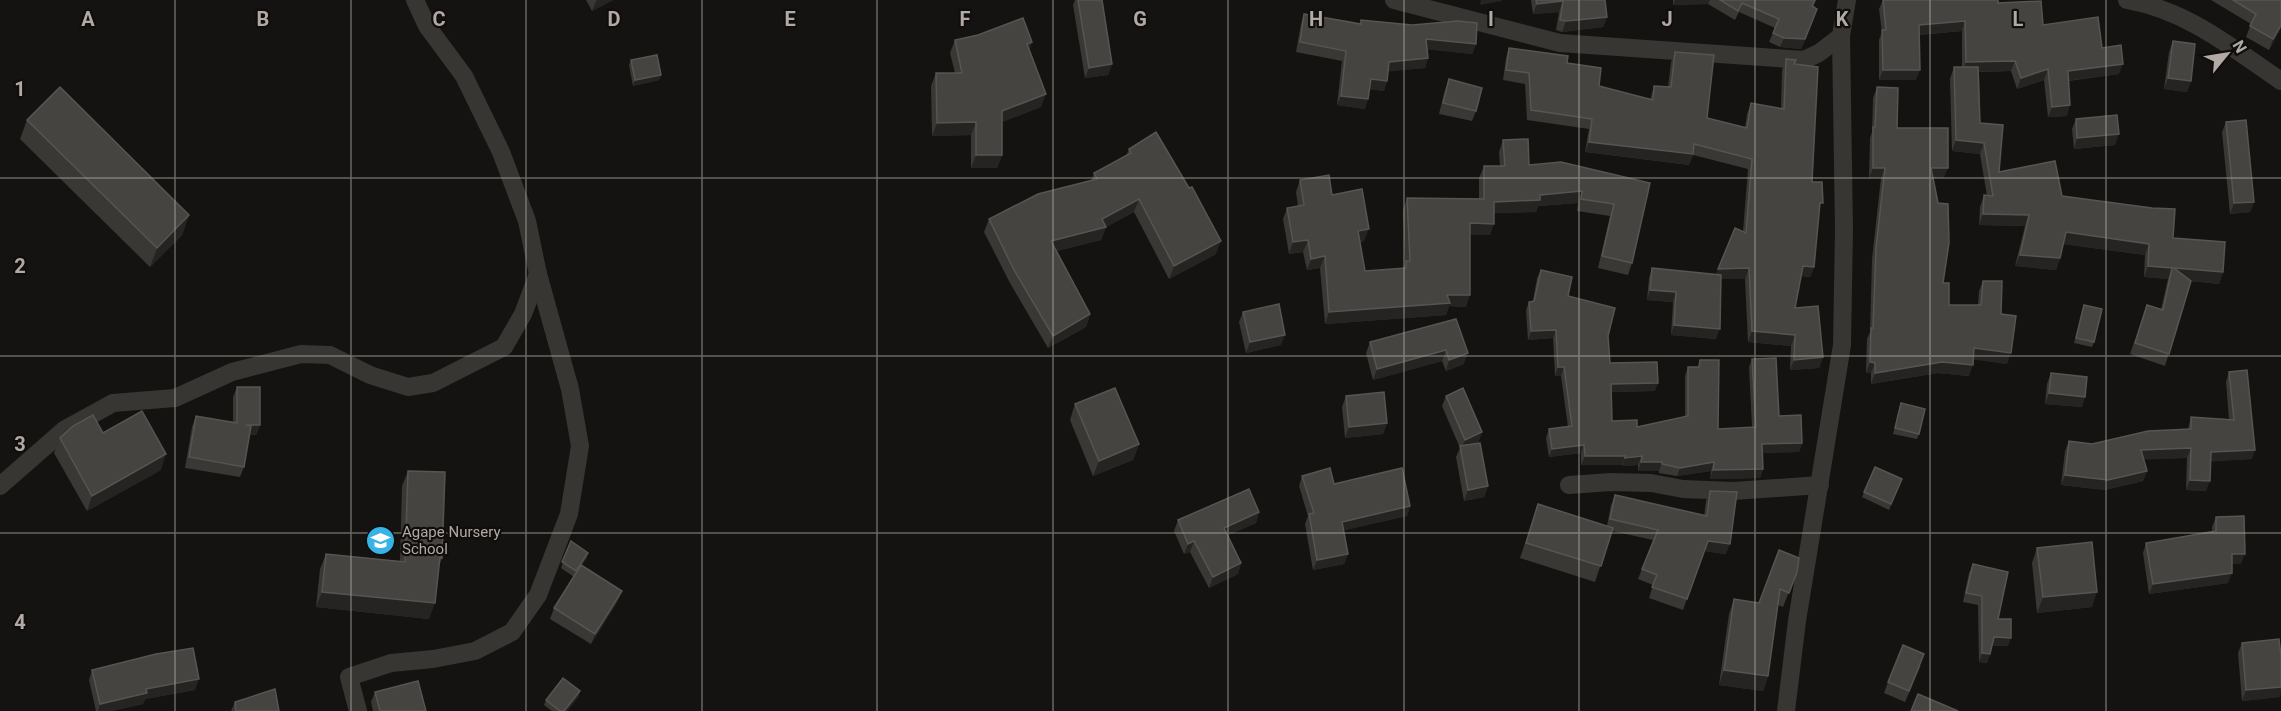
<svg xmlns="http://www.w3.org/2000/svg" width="2281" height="711" font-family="Roboto,sans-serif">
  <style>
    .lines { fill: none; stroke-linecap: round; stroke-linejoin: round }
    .street { stroke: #383633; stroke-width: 18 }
    .wall { fill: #393835 }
    .shaded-wall { fill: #252422 }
    .building { fill: #464441; stroke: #575451; stroke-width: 1.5 }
    .grid { fill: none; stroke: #b3a9a4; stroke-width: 1.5; stroke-opacity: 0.55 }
    .labels { text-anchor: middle; stroke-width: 4.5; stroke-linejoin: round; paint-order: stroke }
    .poi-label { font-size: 15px; fill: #b3a9a4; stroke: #0f0e0d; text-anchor: start }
    .grid-label { font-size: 20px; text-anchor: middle; font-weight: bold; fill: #b3a9a4; stroke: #0f0e0d; stroke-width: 4.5; stroke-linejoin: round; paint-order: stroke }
  </style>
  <rect width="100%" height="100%" fill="#141312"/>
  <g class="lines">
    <g class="street">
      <path d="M1394 0 1560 43 1804 60 1819 53 1841 36"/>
      <path d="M2127 0C2188 11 2231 47 2281 81"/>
      <path d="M1569 485 1611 482 1651 483 1683 489 1733 491 1820 485"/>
      <path d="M0 486 64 430 113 403 175 398 232 372 301 354 330 355 370 375 408 387 433 383 504 347 523 314 538 274"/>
      <path d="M358 711 349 677 391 663 433 659 475 651 512 632 538 595 569 514 580 446 570 389 538 274 527 221 501 152 464 76 427 26 415 0"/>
      <path d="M1786 711 1797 621 1842 345 1844 230 1841 36 1847 0"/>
    </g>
  </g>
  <g class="wall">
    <path d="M586 0H613L592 11Z"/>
    <path d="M1075 0H1102L1112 64 1108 75 1085 78 1073 5Z"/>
    <path d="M1531 0H1605L1607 17 1603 27 1562 32 1556 30 1559 12 1533 14Z"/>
    <path d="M1673 0H1816L1813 7 1814 18 1801 49 1780 47 1769 42 1775 28 1739 12 1735 20 1708 4 1673 5Z"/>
    <path d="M1883 0 1998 3 2043 25 2102 48 2119 74 2068 81 2067 116 2048 117 2044 80 2017 89 2011 71 1979 72 1980 123 1999 172 2173 238 2223 272 2219 284 2191 281 2165 366 2130 354 2147 305 2161 309 2168 279 2144 277 2145 255 2063 244 2060 258 2056 270 2015 266 2025 226 1979 225 1980 207 1984 195 1987 196 1980 154 1952 151 1950 79 1954 67H1962V31L1919 35 1916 80H1879V40L1882 32 1879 9Z"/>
    <path d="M2211 0H2281V28L2269 50 2246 37 2251 24Z"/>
    <path d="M1304 14 1360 24 1361 20 1476 44 1472 54 1427 49 1428 58 1425 68 1388 71 1387 81 1384 91 1369 89 1365 109 1337 105 1342 61 1296 52 1301 24Z"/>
    <path d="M955 40 1032 42 1029 51 1041 107 1002 122V155L997 168H971V135L932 136 931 86 936 73H955L950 53Z"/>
    <path d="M2173 41 2191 81 2187 92 2164 89 2169 52Z"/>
    <path d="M1509 48 1567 63 1599 86 1650 100 1654 86 1668 87 1671 62 1675 52 1707 118 1745 127 1747 114 1751 103 1781 109 1782 70 1786 59 1794 64 1812 182 1819 214 1814 267 1810 277 1801 276 1795 308 1823 357 1819 368 1790 370 1791 346 1748 342 1745 279H1721L1716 339 1671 335 1673 302 1647 300 1649 278 1652 268 1716 275 1743 231 1748 169 1693 155 1689 165 1585 152 1589 129 1527 120 1525 84 1503 80 1506 58Z"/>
    <path d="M631 60 661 75 659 80 633 86 629 65Z"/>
    <path d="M1449 79 1476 111 1472 121 1439 114 1445 90Z"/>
    <path d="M1877 87 1897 128 1944 178H1933L1943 283 1949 305H1978L1979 291 1983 281 2001 314 2007 364 1973 359 1969 376 1938 373 1871 384V373H1866L1867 339 1870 332 1872 259 1881 178H1869L1870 138 1872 132 1873 98Z"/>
    <path d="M2076 119 2115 145 2074 149 2072 129Z"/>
    <path d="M27 120 189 215 182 235 150 267 20 139Z"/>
    <path d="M2226 122 2254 202 2250 212 2230 214 2222 132Z"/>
    <path d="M1503 140 1529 165 1650 183 1632 263 1628 275 1598 268 1610 216 1577 211 1578 203 1538 206 1536 212 1494 213 1490 235H1470L1466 307 1449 306 1446 315 1325 324 1320 268 1307 270 1303 252 1289 254 1283 219 1287 208 1298 206 1296 192 1300 180 1332 195 1364 241 1360 242 1365 271 1403 269 1405 264 1403 210 1407 198 1479 199V178L1484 166H1500L1499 152Z"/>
    <path d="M1129 149 1216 254 1169 279 1134 212 1106 227 1101 240 1056 251 1090 314 1086 327 1048 348 1010 283 984 232 989 219 1091 181 1094 173 1126 156Z"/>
    <path d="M1541 270 1608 336 1610 363 1655 391 1611 392 1612 421 1637 427 1685 417V376L1688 367H1698L1700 360 1718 429 1752 427 1749 367 1752 359 1779 416 1802 443 1799 452 1762 453 1763 469 1760 478 1710 479 1711 471 1677 476 1659 473V471H1638V465L1622 466V465H1581V453L1549 457 1546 438 1549 429 1568 427 1561 376H1555L1553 338 1528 340 1526 310 1529 302 1533 301 1537 278Z"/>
    <path d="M2084 305 2094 342 2092 347 2074 343Z"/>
    <path d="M1243 312 1281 345 1246 353 1239 322Z"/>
    <path d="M1456 319 1464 364 1446 371 1442 361 1373 380 1366 353 1370 342Z"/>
    <path d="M2229 372 2252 459 2210 461 2206 491 2186 490 2187 458 2144 459 2147 471 2143 481 2105 490 2061 485 2065 451 2069 441 2092 444 2188 429 2191 417 2229 419 2226 382Z"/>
    <path d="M2051 373 2082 407 2045 404 2047 384Z"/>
    <path d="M237 387 260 425 256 435H249L244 467 240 477 185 468 192 427 196 416 233 423V397Z"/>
    <path d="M1346 396 1387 423 1383 434 1345 438 1342 407Z"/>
    <path d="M1446 396 1482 432 1478 443 1488 486 1484 497 1464 501 1456 457 1460 448 1442 406Z"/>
    <path d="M1901 403 1919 434 1917 439 1893 434Z"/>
    <path d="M1075 404 1139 444 1133 460 1093 476 1070 420Z"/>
    <path d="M103 433 161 470 87 511 54 453 60 438Z"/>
    <path d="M1875 467 1902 479 1889 510 1862 497Z"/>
    <path d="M408 471 442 558 439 566 429 619 316 607 320 569 326 554 400 561 402 486Z"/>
    <path d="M1302 476 1334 484 1410 506 1407 516 1343 530 1348 554 1344 564 1313 570 1305 524 1308 516 1299 486Z"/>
    <path d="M1710 491 1726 554 1704 551 1683 610 1649 598 1653 585 1638 579 1653 540 1612 531 1595 582 1520 558 1538 504 1607 526 1611 505 1615 495 1704 516 1706 501Z"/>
    <path d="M1259 512 1256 523 1228 535 1241 563 1238 574 1209 588 1190 552 1184 554 1174 531 1178 520Z"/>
    <path d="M2216 517 2241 564H2232L2228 583 2149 594 2143 553 2146 543 2212 532V527Z"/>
    <path d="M571 541 588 553 586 559 582 565 618 601 591 644 550 619 554 608 574 577 561 568Z"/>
    <path d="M2037 548 2092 607 2037 613 2032 563Z"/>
    <path d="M1973 564 1998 619 2008 646H1992L1987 663 1979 662 1978 605 1963 602 1969 573Z"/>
    <path d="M1797 572 1783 607 1778 605 1768 676 1763 691 1719 685 1729 614 1734 599 1759 603Z"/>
    <path d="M2242 643 2281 687 2280 697 2242 701 2238 653Z"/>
    <path d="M1921 665 1905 702 1884 693 1888 682Z"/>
    <path d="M92 670 195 690 145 699 143 704 111 711H96L89 680Z"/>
    <path d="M580 691 578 697 567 711H552L544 705 546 700Z"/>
    <path d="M375 692 426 711H373L371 702Z"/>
    <path d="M235 702 279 711H231Z"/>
  </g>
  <g class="shaded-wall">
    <path d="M597 0H613L592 11 596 1Z"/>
    <path d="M1481 0H1502V1L1480 5Z"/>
    <path d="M1675 0H1710L1708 4 1673 5Z"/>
    <path d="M1563 1 1559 12 1533 14 1537 4Z"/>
    <path d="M1607 17 1603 27 1562 32 1566 21Z"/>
    <path d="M1814 18 1801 49 1780 47 1784 38Z"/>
    <path d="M1965 21 1962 31 1916 35 1919 25Z"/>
    <path d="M2281 25V28L2269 50 2273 39Z"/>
    <path d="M1426 39 1476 44 1472 54 1423 49Z"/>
    <path d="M1032 42 1028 55 1027 44Z"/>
    <path d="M1428 58 1425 68 1385 72 1389 62Z"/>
    <path d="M2015 61 2011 71 1963 72 1966 62Z"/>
    <path d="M1112 64 1108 75 1085 78 1089 68Z"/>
    <path d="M2123 64 2119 74 2064 81 2068 71Z"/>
    <path d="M2048 69 2044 80 2017 89 2021 78Z"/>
    <path d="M1883 70H1920L1916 80H1879Z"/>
    <path d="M661 75 659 80 633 86 635 80Z"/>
    <path d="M2168 78 2191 81 2187 92 2164 89Z"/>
    <path d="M1371 79 1387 81 1384 91 1367 89Z"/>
    <path d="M1046 94 1041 107 997 124 1002 111Z"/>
    <path d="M1341 96 1368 99 1365 109 1337 105Z"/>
    <path d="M2070 105 2067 116 2048 117 2052 107Z"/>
    <path d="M976 122 971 135 932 136 937 123Z"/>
    <path d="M2119 134 2115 145 2074 149 2077 138Z"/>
    <path d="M1956 140 1984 143 1980 154 1952 151Z"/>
    <path d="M1589 142 1693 154 1689 165 1585 152Z"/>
    <path d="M976 155H1002L997 168H971Z"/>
    <path d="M1873 168H1885L1881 178H1869Z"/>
    <path d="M1931 168H1948L1944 178H1927Z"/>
    <path d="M1582 191 1578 203 1538 206 1536 212 1490 213 1494 202 1540 195Z"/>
    <path d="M1139 199 1134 212 1106 227 1101 240 1046 254 1051 241 1102 219Z"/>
    <path d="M2254 202 2250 212 2230 214 2234 203Z"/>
    <path d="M1983 214 2029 215 2025 226 1979 225Z"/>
    <path d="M189 215 182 235 150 267 157 248Z"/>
    <path d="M1470 223 1494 224 1490 235H1466Z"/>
    <path d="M1369 229 1364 241 1354 243 1358 231Z"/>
    <path d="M2066 232 2149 244 2145 255 2062 244Z"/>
    <path d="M1308 240 1303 252 1289 254 1293 242Z"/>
    <path d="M1221 241 1216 254 1169 279 1174 266Z"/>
    <path d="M2020 255 2060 258 2056 270 2015 266Z"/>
    <path d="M1325 256 1320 268 1307 270 1311 259Z"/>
    <path d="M1803 266 1814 267 1810 277 1800 276Z"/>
    <path d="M2148 266 2172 268 2168 279 2144 277Z"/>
    <path d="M1749 268 1745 279H1714L1718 269Z"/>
    <path d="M2174 268 2223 272 2219 284 2170 279Z"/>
    <path d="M1650 290 1676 292 1673 302 1647 300Z"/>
    <path d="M1447 295H1470L1466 307 1449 306 1446 315 1325 324 1329 312Z"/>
    <path d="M1090 314 1086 327 1048 348 1053 336Z"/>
    <path d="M1674 325 1720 329 1716 339 1671 335Z"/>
    <path d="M1556 330 1553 338 1528 340 1531 331Z"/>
    <path d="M1752 331 1795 335 1791 346 1748 342Z"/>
    <path d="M1285 335 1281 345 1246 353 1250 342Z"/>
    <path d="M1974 348 2011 353 2007 364 1970 359Z"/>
    <path d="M1446 350 1442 361 1373 380 1377 369Z"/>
    <path d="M1468 353 1464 364 1446 371 1449 360Z"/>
    <path d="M1823 357 1819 368 1790 370 1794 360Z"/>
    <path d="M1870 362 1875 363 1871 373H1866Z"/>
    <path d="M1942 362 1973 365 1969 376 1938 373 1871 384 1875 373Z"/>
    <path d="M1558 367H1564L1561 376H1555Z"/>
    <path d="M1658 383 1655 391 1608 392 1611 384Z"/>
    <path d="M2049 393 2085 397 2082 407 2045 404Z"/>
    <path d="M1387 423 1383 434 1345 438 1349 427Z"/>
    <path d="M246 425H260L256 435H242Z"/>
    <path d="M1482 432 1478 443 1461 450 1465 440Z"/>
    <path d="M1802 443 1799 452 1758 453 1762 444Z"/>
    <path d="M1139 444 1133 460 1093 476 1099 461Z"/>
    <path d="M1584 445 1581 453 1549 457 1552 449Z"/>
    <path d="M2191 448 2187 458 2138 460 2141 450Z"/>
    <path d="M2255 450 2252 459 2207 462 2211 452Z"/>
    <path d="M166 454 161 470 87 511 92 496Z"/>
    <path d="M1585 456H1625L1622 465H1581Z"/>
    <path d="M1642 456 1638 465 1622 466 1625 458Z"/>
    <path d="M1641 462H1662L1659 471H1638Z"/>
    <path d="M1714 462 1711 471 1677 476 1680 468Z"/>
    <path d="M1763 469 1760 478 1710 479 1713 470Z"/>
    <path d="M2147 471 2143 481 2105 490 2061 485 2065 475Z"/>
    <path d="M2190 480 2210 481 2206 491 2186 490Z"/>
    <path d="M1488 486 1484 497 1464 501 1468 490Z"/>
    <path d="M1410 506 1407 516 1338 532 1342 522Z"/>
    <path d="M1259 512 1256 523 1220 539 1224 528Z"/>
    <path d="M1194 541 1190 552 1184 554 1188 544Z"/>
    <path d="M1708 541 1730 544 1726 554 1704 551Z"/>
    <path d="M588 553 586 559 574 577 576 571Z"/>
    <path d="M1348 554 1344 564 1313 570 1317 560Z"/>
    <path d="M2232 554H2245L2241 564H2228Z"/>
    <path d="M1241 563 1238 574 1209 588 1213 577Z"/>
    <path d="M2232 573 2228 583 2149 594 2153 584Z"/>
    <path d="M622 591 618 601 591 644 595 634Z"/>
    <path d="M322 592 435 603 429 619 316 607Z"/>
    <path d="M2097 592 2092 607 2037 613 2043 597Z"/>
    <path d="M1994 637 2011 638 2008 646H1991Z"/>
    <path d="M1982 653 1990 654 1987 663 1979 662Z"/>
    <path d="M1724 670 1768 676 1763 691 1719 685Z"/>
    <path d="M199 679 195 690 145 699 143 704 111 711H98L100 704 146 689Z"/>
    <path d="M2281 687 2280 697 2242 701 2246 690Z"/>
    <path d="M580 691 578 697 567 711H564Z"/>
  </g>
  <g class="building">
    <path d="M1078 0H1102L1112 64 1089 68Z"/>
    <path d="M1536 0H1605L1607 17 1566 21 1560 20 1563 1 1537 4Z"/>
    <path d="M1720 0H1815L1812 6 1817 9 1805 39 1784 38 1773 33 1779 19 1742 3 1738 11Z"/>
    <path d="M1883 0H1998V3L2041 1 2043 25 2098 17 2102 48 2121 45 2123 64 2068 71 2070 105 2052 107 2048 69 2021 78 2015 61 1966 62 1965 21 1919 25 1920 70H1883L1882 30H1886Z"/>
    <path d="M2233 0H2281V25L2273 39 2250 26 2256 14Z"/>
    <path d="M1304 14 1361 24V20L1412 25 1458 21 1477 23 1476 44 1426 39 1428 58 1389 62 1387 81 1371 79 1368 99 1341 96 1346 51 1300 42Z"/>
    <path d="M1023 18 1032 42 1027 44 1046 94 1002 111V155H976V122L937 123 936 73H962L955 40 978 35Z"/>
    <path d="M2173 41 2195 44 2191 81 2168 78Z"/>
    <path d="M1509 48 1568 56 1567 63 1601 68 1599 86 1653 100 1654 86 1671 87 1675 52 1714 55 1707 118 1747 128 1751 103 1784 109 1786 59 1796 60 1794 64 1818 67 1812 182H1822L1823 203H1820L1814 267 1803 266 1795 308 1818 306 1823 357 1794 360 1795 335 1752 331 1749 268 1718 269 1735 228 1746 233 1752 159 1694 144 1693 154 1589 142 1592 119 1531 110 1529 73 1506 70Z"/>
    <path d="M657 55 661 75 635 80 631 60Z"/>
    <path d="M1954 67H1978L1980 123 2003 125 1999 172 2055 161 2062 196 2152 208 2175 209 2173 238 2225 242 2223 272 2174 268 2191 281 2169 354 2135 343 2147 305 2163 310 2172 268 2148 266 2149 244 2066 232 2060 258 2020 255 2029 215 1983 214 1984 195 1993 196 1984 143 1956 140Z"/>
    <path d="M1449 79 1482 88 1476 111 1443 103Z"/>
    <path d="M60 87 189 215 157 248 27 120Z"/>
    <path d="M1877 87 1898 88 1897 128H1948V168H1931L1938 203 1948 204 1949 243 1943 283H1949V305H1981L1983 281H2002L2001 314 2016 316 2011 353 1974 348 1973 365 1942 362 1875 373V363L1870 362 1871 328H1873L1876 248 1885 168H1873V127H1875Z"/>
    <path d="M2117 115 2119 134 2077 138 2076 119Z"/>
    <path d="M2246 120 2254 202 2234 203 2226 122Z"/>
    <path d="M1156 132 1189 188 1192 187 1221 241 1174 266 1139 199 1102 219 1106 227 1051 241 1090 314 1053 336 1014 270 989 219 1038 194 1097 179 1094 173 1131 153 1129 149Z"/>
    <path d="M1528 139 1529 165 1561 162 1650 183 1632 263 1602 256 1614 204 1581 199 1582 191 1540 195V200L1494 202V224L1470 223V295H1447L1450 303 1329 312 1325 256 1311 259 1308 240 1293 242 1287 208 1304 205 1300 180 1329 175 1332 195 1362 189 1369 229 1358 231 1365 271 1406 268V261H1410L1407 198 1484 199V166H1505L1503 140Z"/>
    <path d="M1652 268 1721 275 1720 329 1674 325 1676 292 1650 290Z"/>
    <path d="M1541 270 1572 277 1568 296 1615 308 1608 336 1610 363 1657 362 1658 383 1611 384 1612 421 1637 420V427L1688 416V367H1699L1700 360H1719L1718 429 1756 427 1752 359 1776 358 1779 416 1801 415 1802 443 1762 444 1763 469 1713 470 1714 462 1680 468 1662 464V462H1641L1642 456 1625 458V456H1585L1584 445 1552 449 1549 429 1572 426 1564 367H1558L1556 330 1531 331 1529 302 1534 301Z"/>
    <path d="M1279 304 1285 335 1250 342 1243 312Z"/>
    <path d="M2084 305 2102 309 2094 342 2076 338Z"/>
    <path d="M1456 319 1468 353 1449 360 1446 350 1377 369 1370 342Z"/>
    <path d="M2247 370 2255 450 2211 452 2210 481 2190 480 2191 448 2141 450 2147 471 2108 480 2065 475 2069 441 2092 444 2148 431 2191 429V417L2234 420 2229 372Z"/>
    <path d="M2051 373 2087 377 2085 397 2049 393Z"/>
    <path d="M237 387H260V425H246L251 426 244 467 189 457 196 416 237 423Z"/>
    <path d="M1115 388 1139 444 1099 461 1075 404Z"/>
    <path d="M1463 388 1482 432 1465 440 1446 396Z"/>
    <path d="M1384 392 1387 423 1349 427 1346 396Z"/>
    <path d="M1901 403 1925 409 1919 434 1895 428Z"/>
    <path d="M142 411 166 454 92 496 60 438 73 426 93 415 103 433Z"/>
    <path d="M1480 443 1488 486 1468 490 1460 446Z"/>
    <path d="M1875 467 1902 479 1891 504 1864 492Z"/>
    <path d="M1330 468 1334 484 1402 468 1410 506 1342 522 1348 554 1317 560 1309 514 1314 513 1302 476Z"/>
    <path d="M408 471 445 472 442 558 440 557 435 603 322 592 326 554 405 562Z"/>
    <path d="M1249 489 1259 512 1224 528 1241 563 1213 577 1194 541 1188 544 1178 520Z"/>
    <path d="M1710 491 1737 492 1730 544 1708 541 1687 599 1652 587 1657 575 1642 569 1658 530 1610 519 1615 495 1707 516Z"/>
    <path d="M1538 504 1613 528 1601 566 1526 543Z"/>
    <path d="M2244 516 2245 554H2232V573L2153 584 2146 543 2216 531V517Z"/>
    <path d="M571 541 588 553 576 571 562 562Z"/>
    <path d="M2092 542 2097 592 2043 597 2037 548Z"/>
    <path d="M1779 550 1799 558 1797 572 1789 593 1780 589 1768 676 1724 670 1734 599 1759 603Z"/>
    <path d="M1973 564 2008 572 1998 619H2011V638L1994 637 1990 654 1982 653V596L1966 593Z"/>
    <path d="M581 565 622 591 595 634 554 608Z"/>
    <path d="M2279 639 2281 656V687L2246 690 2242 643Z"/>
    <path d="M1903 645 1924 654 1909 691 1888 682Z"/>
    <path d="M193 648 199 679 146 689 147 693 100 704 92 670 156 654Z"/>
    <path d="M563 678 580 691 564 711H560L546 700Z"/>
    <path d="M418 681 426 711H380L375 692Z"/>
    <path d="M275 689 279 711H236L235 702Z"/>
    <path d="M1918 694 1958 711H1911Z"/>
  </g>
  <path class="grid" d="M175 0V711M351 0V711M526 0V711M702 0V711M877 0V711M1053 0V711M1228 0V711M1404 0V711M1579 0V711M1755 0V711M1930 0V711M2106 0V711M0 178H2281M0 356H2281M0 533H2281"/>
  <defs>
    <symbol id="school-disc" viewBox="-11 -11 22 22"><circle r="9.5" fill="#38b3e6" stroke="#0f0e0d"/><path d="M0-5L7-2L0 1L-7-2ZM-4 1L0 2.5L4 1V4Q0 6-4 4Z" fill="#fff"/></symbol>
  </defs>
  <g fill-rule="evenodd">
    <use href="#school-disc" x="364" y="524" width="33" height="33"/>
  </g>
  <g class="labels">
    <g class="poi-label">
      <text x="402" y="537">Agape Nursery<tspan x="402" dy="17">School</tspan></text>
    </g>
  </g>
  <g class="grid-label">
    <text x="88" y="26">A</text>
    <text x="263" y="26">B</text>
    <text x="439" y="26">C</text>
    <text x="614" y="26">D</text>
    <text x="790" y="26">E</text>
    <text x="965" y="26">F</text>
    <text x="1140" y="26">G</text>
    <text x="1316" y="26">H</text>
    <text x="1491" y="26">I</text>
    <text x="1667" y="26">J</text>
    <text x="1842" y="26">K</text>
    <text x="2018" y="26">L</text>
    <text x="20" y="96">1</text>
    <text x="20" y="273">2</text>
    <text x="20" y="451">3</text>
    <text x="20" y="629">4</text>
  </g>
  <g transform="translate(2227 54) rotate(60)" stroke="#0f0e0d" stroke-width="4.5" paint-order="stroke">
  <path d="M0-4.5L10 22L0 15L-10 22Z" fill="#b3a9a4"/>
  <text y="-9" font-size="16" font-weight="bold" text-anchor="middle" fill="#b3a9a4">N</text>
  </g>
</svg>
